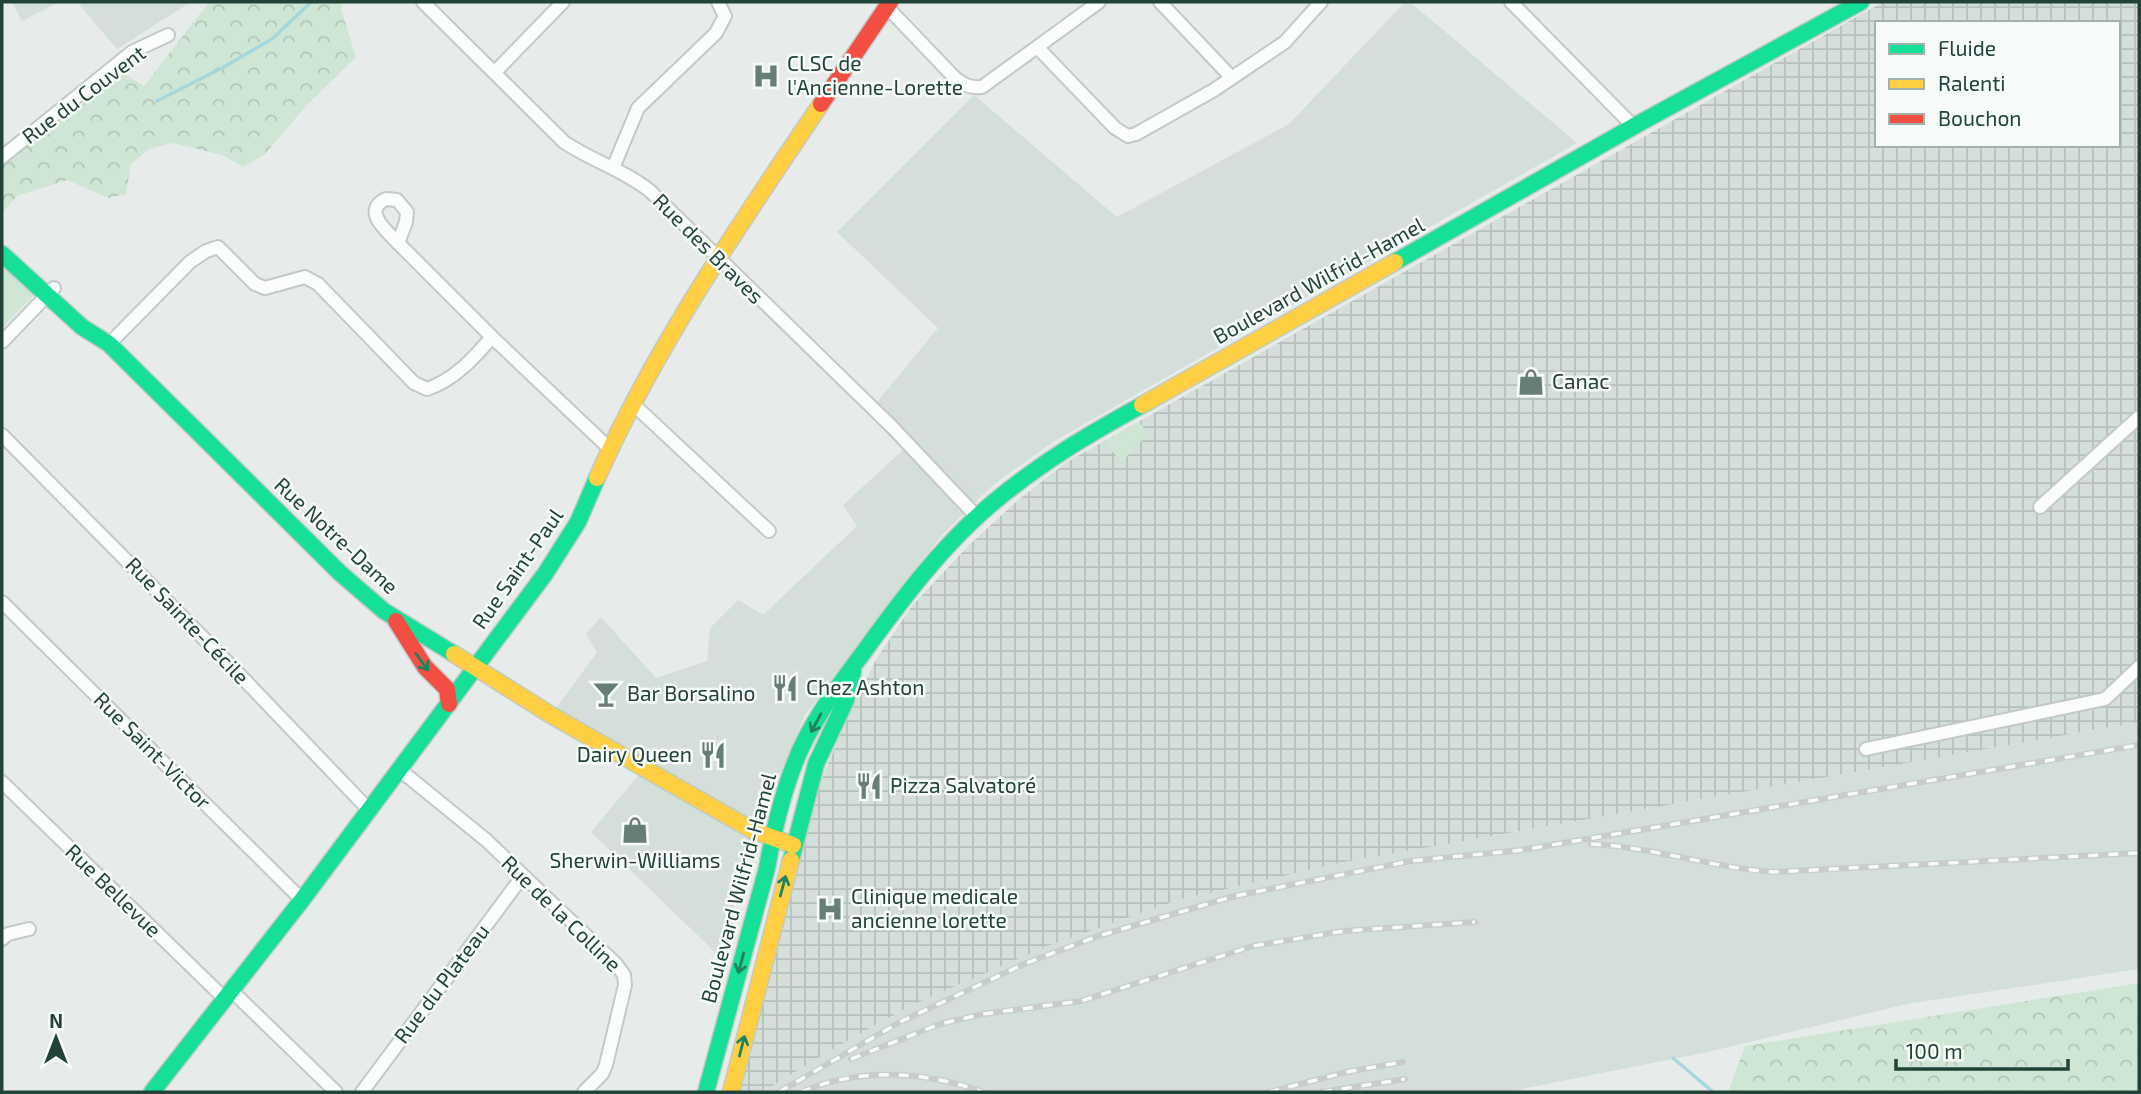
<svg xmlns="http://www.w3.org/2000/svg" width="2141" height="1094" font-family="'Exo 2',sans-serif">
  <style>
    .built { fill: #d4dfd9 }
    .industrial { fill: url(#industrial-grid); fill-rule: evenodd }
    .green { fill: #cfe6d5 }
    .forest { fill: url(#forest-crowns) }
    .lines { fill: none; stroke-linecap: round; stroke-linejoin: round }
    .stream { stroke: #a5d8dd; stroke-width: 3.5 }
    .street-casing { stroke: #c4c9c7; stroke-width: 16 }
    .fast-casing { stroke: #c2cac7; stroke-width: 19 }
    .slow-casing { stroke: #c2cac7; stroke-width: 19 }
    .jam-casing { stroke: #c2cac7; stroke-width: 19 }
    .street { stroke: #fbfcfc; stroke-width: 12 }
    .fast { stroke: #16e098; stroke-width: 16 }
    .slow { stroke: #ffcf43; stroke-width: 16 }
    .jam { stroke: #f24e42; stroke-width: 16 }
    .rail-casing { stroke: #c8cdcb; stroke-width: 6 }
    .rail { stroke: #f6fbf8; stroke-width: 3.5; stroke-dasharray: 10; stroke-linecap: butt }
    .oneway { stroke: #1d825e }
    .labels { text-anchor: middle; stroke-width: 5; stroke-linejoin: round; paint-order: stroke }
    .poi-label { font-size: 21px; fill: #224338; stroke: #f6fbf8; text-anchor: start }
    .street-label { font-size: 21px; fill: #224338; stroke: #f6fbf8 }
  </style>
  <defs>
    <pattern id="industrial-grid" width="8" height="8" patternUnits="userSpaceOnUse" patternTransform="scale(1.75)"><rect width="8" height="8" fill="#d4dfd9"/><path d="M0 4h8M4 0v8" fill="none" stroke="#b6c1bb"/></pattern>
    <pattern id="forest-crowns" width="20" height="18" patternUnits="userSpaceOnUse" patternTransform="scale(1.75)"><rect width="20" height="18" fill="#cfe6d5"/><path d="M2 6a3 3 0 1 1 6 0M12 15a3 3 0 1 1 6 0" fill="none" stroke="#b1c6b8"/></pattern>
  </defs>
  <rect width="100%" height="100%" fill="#e7ecea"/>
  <g class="built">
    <path d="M12 2H59L22 21Z"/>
    <path d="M77 2H191L117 49Z"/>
    <path d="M1405 2H1410L1577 143 1053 442 993 485 941 536 805 715 744 857 723 960 591 832 641 772 551 715 597 652 586 634 601 617 656 678 707 661 710 628 738 600 763 615 857 526 843 505 903 450 868 413 938 328 837 232 974 95 1117 217 1289 124Z"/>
    <path d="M2139 722V969L1907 1004 1708 1052 1506 1092H762L835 1048 910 1006 1050 945 1178 900 1344 862Z"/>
  </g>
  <path class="industrial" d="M1883 2H2139V722L1344 862 1178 900 1050 945 910 1006 835 1048 762 1092H721L817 790 852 707 877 658 912 606 969 545 1018 500 1067 462ZM1877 23H2118V145H1877Z"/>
  <g class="green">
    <path d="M2 257 37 292 2 328Z"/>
    <path d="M1137 423H1140L1148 434 1122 462 1104 443 1105 441Z"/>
  </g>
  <g class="forest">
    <path d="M209 2H343L341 9 356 57 307 105 264 155 243 167 222 155 172 143 149 149 131 164 126 194 108 198 67 180 17 196 2 213V166L123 73 144 86Z"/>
    <path d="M2139 983V1092H1728L1745 1046Z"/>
  </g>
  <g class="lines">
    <g class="stream">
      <path d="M157 101 222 68 272 39 311 2"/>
      <path d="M1673 1058 1713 1092"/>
    </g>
    <defs>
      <g id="street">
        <path d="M423 2 564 142C592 161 624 170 650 191L892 427 978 518"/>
        <path d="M1160 2 1231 77"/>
        <path d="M1511 2 1634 127"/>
        <path d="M886 6 955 78C964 85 970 88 982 87L1099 2"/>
        <path d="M1038 48 1115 128 1128 136 1136 134 1214 90 1285 42 1321 2"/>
        <path d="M495 72 563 2"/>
        <path d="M2 157 132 52 168 35"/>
        <path d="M613 168 638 108 716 33 725 16 718 2"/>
        <path d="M386 199 397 200 407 212 406 222 398 243C387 231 361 211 386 199Z"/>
        <path d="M398 243 492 337"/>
        <path d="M2 342 54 288"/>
        <path d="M109 344 190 262 206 251 218 247 255 284 265 288 305 277 318 284 414 383 427 389C454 380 474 358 492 337L610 449"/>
        <path d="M633 404 769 531"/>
        <path d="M2 435 235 670 370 811"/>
        <path d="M2040 507 2139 417"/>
        <path d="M2 602 302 900"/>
        <path d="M1866 749 2105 699 2139 667"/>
        <path d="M400 770 486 840 616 964 624 975 625 985 606 1065 602 1074 584 1092"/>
        <path d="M2 782 225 999"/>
        <path d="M2 939 8 934 29 929"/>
        <path d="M232 991 336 1092"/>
        <path d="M362 1092 522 877"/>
      </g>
      <g id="fast">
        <path d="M2 254 82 327 109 344 340 573 384 611 454 654"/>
        <path d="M1395 262 1638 124 1861 2"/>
        <path d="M791 860 816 764 846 700 853 672"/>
        <path d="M152 1092 302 900 545 574 578 522 597 478"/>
        <path d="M706 1092 767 868C773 834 781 798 794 765 809 724 837 688 863 653 902 599 944 543 995 501 1042 462 1089 434 1142 405"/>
      </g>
      <g id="slow">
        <path d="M1142 405 1395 262"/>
        <path d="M597 478C656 345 740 224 821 104"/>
        <path d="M454 654 551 715 754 831 793 845"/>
        <path d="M731 1092 791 860"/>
      </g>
      <g id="jam">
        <path d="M821 104 890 2"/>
        <path d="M396 621 425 667 447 689 449 704"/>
      </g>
    </defs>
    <use href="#street" class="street-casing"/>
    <use href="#fast" class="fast-casing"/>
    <use href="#slow" class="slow-casing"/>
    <use href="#jam" class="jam-casing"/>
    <use href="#street" class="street"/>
    <use href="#fast" class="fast"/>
    <use href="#slow" class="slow"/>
    <use href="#jam" class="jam"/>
    <defs>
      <g id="rail">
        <path d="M1591 844C1653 847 1712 868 1774 872L2139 853"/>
        <path d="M851 1059 940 1024 983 1014 1081 1001 1253 946 1344 931 1475 922"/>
        <path d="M779 1092 900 1022 1024 964 1098 936 1235 896 1411 861 1522 850 2139 745"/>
        <path d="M801 1092C860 1067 924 1071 983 1092"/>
        <path d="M1269 1092 1347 1072 1403 1062"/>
        <path d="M1322 1092 1405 1079"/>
      </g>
    </defs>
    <use href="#rail" class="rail-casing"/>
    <use href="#rail" class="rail"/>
  </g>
  <defs><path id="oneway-shaft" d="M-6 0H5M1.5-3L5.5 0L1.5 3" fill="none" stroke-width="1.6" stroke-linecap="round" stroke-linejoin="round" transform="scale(1.75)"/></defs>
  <g class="oneway">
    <use href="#oneway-shaft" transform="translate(422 662) rotate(54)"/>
    <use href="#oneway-shaft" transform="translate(816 723) rotate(118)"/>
    <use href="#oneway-shaft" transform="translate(783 886) rotate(-75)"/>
    <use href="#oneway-shaft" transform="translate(741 963) rotate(105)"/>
    <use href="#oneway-shaft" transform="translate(742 1046) rotate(-76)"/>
  </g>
  <defs>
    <symbol id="hospital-bare" viewBox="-9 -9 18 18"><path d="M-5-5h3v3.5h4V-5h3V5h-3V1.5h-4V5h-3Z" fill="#677e76" stroke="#f6fbf8" stroke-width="2.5" paint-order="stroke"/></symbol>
    <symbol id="shop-bare" viewBox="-9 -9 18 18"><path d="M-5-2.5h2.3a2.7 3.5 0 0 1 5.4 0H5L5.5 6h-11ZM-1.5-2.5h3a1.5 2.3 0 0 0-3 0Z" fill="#677e76" stroke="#f6fbf8" stroke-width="2.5" paint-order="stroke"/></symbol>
    <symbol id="restaurant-bare" viewBox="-9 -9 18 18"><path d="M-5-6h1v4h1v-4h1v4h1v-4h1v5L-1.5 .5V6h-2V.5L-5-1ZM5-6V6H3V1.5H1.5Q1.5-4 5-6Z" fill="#677e76" stroke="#f6fbf8" stroke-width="2.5" paint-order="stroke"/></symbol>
    <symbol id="bar-bare" viewBox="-9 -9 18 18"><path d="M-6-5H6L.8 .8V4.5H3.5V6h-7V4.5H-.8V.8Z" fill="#677e76" stroke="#f6fbf8" stroke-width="2.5" paint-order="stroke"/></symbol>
  </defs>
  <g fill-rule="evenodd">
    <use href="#hospital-bare" x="747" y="57" width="38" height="38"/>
    <use href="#shop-bare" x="1512" y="363" width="38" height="38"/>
    <use href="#restaurant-bare" x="766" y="669" width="38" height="38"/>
    <use href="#bar-bare" x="587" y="675" width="38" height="38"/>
    <use href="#restaurant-bare" x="694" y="736" width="38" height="38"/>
    <use href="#restaurant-bare" x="850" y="767" width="38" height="38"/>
    <use href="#shop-bare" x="616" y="811" width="38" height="38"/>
    <use href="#hospital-bare" x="811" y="890" width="38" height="38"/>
  </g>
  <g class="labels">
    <g class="poi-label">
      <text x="787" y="71">CLSC de<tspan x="787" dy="24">l'Ancienne-Lorette</tspan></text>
      <text x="1552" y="389">Canac</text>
      <text x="806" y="695">Chez Ashton</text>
      <text x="627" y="701">Bar Borsalino</text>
      <text x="692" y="762" text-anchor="end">Dairy Queen</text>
      <text x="890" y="793">Pizza Salvatoré</text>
      <text x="635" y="868" text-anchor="middle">Sherwin-Williams</text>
      <text x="851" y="904">Clinique medicale<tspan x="851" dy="24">ancienne lorette</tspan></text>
    </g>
    <g class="street-label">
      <text transform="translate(84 95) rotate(-37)" y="7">Rue du Couvent</text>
      <text transform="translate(708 249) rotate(45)" y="7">Rue des Braves</text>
      <text transform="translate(1319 281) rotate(-29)" y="7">Boulevard Wilfrid-Hamel</text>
      <text transform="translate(336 536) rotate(43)" y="7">Rue Notre-Dame</text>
      <text transform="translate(518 569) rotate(-55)" y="7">Rue Saint-Paul</text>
      <text transform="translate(187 621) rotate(46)" y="7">Rue Sainte-Cécile</text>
      <text transform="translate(152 751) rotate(45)" y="7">Rue Saint-Victor</text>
      <text transform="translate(739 888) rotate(-75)" y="7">Boulevard Wilfrid-Hamel</text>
      <text transform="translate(113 891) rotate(44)" y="7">Rue Bellevue</text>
      <text transform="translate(561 914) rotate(44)" y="7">Rue de la Colline</text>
      <text transform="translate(442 984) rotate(-53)" y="7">Rue du Plateau</text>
    </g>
  </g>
  <rect width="2141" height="1094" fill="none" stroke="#224338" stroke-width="7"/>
  <rect x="1875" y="21" width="245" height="126" fill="#f6fbf8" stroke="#a1b1ab" stroke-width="2"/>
  <rect x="1889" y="44" width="35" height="10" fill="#16e098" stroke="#a1b1ab" stroke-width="2"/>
  <text x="1938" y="56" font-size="21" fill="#224338">Fluide</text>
  <rect x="1889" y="79" width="35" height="10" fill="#ffcf43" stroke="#a1b1ab" stroke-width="2"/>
  <text x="1938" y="91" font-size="21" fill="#224338">Ralenti</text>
  <rect x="1889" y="114" width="35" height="10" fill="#f24e42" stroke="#a1b1ab" stroke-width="2"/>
  <text x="1938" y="126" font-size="21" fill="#224338">Bouchon</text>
  <g transform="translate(56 1038)" stroke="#f6fbf8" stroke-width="5" paint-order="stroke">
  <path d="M0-5L12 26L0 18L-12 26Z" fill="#224338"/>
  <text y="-10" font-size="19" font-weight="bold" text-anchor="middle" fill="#224338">N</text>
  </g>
  <path d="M1896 1059v10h172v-10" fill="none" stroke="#224338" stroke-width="3.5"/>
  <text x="1906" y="1059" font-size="21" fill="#224338" stroke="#f6fbf8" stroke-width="5" paint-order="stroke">100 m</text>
</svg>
